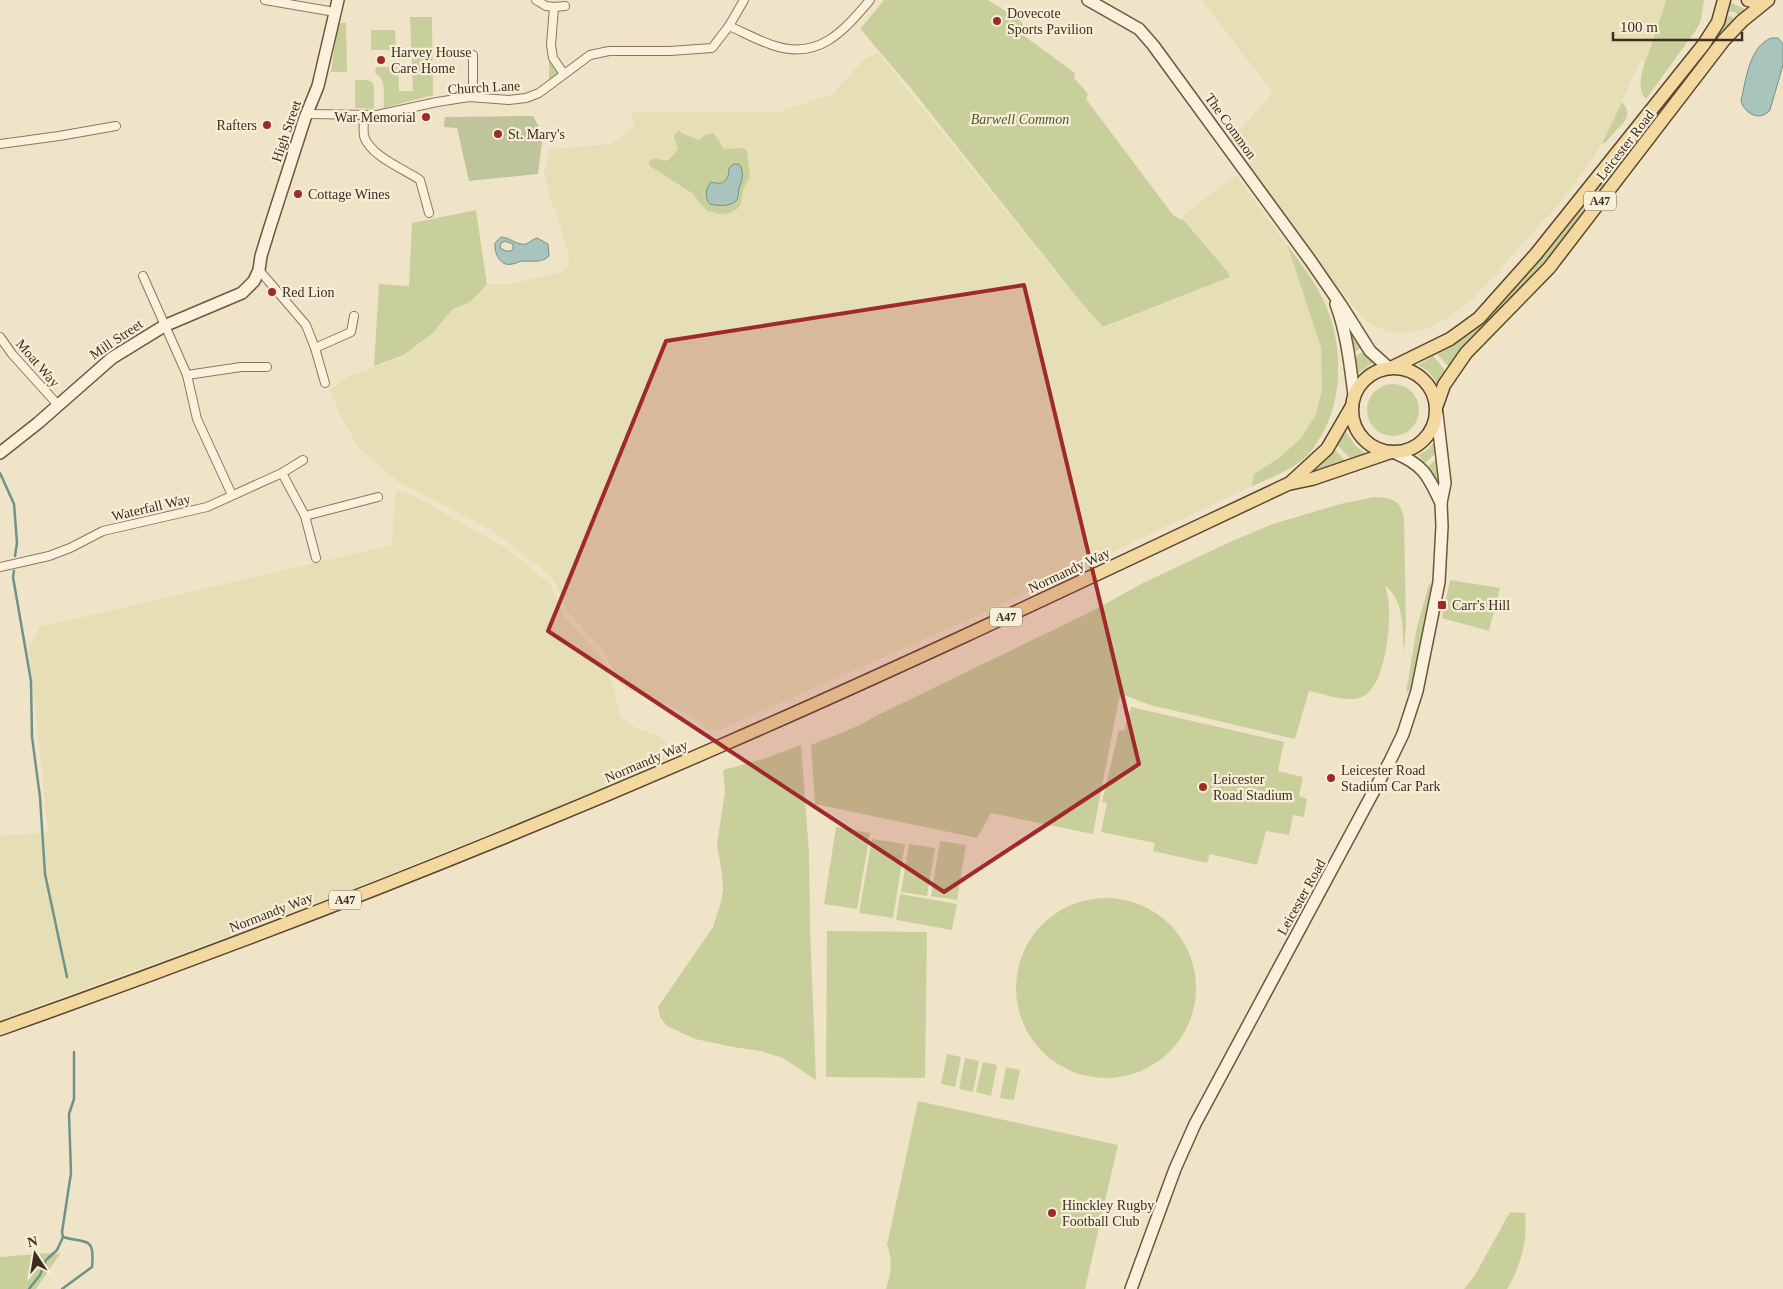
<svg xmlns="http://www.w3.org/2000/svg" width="1783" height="1289" font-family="'Times New Roman',serif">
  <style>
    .farmland { fill: #e6deb5 }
    .green { fill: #c9cf9b }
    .cemetery { fill: #bfc49a }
    .water { fill: #a9c4bc; stroke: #6f938a; fill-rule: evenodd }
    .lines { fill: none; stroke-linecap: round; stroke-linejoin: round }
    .stream { stroke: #6f938a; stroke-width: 2.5 }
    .street-casing { stroke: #8d765c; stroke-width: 10 }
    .secondary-casing { stroke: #6f573f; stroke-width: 14 }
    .primary-casing { stroke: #5b4430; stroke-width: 15 }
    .street { stroke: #faf1dc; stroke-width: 8 }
    .secondary { stroke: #faf1dc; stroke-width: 11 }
    .primary { stroke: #f3d9a0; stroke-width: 12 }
    .marked { fill: #9e2a2b; fill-opacity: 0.2; stroke: #9e2a2b; stroke-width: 4; stroke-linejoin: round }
    .poi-dot { fill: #9e2a2b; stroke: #f7eed8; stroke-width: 2 }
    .labels { text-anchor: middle; stroke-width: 4.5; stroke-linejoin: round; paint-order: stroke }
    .shield { fill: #f7eed8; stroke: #756857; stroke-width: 1 }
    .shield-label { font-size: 12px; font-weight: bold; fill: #3d2e20 }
    .poi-label { font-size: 14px; fill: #3d2e20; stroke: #f7eed8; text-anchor: start }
    .street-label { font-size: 14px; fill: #3d2e20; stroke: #f7eed8 }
    .park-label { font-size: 14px; font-style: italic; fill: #4d5a26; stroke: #f7eed8 }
  </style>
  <rect width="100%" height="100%" fill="#f0e4c8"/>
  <g class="farmland">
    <path d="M1202 0H1666L1654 40 1644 63 1640 61 1604 141 1585 170 1550 215 1544 220 1473 299 1446 319 1430 327 1409 333 1390 332 1372 325 1363 319 1353 305 1332 282 1228 143 1273 93Z"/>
    <path d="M878 53 1083 306 1103 328 1231 277 1228 271 1182 216 1236 175 1286 244 1321 347 1323 372 1320 402 1316 415 1300 439 1279 458 1254 474 1250 487 974 617 718 730H707L700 722 687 713 626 689 620 683 606 655 600 647 567 611 553 578 544 570 490 529 397 481 359 448 341 417 330 390 347 377 405 356 433 334 454 309 470 302 489 284H511L561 272 568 267 569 255 555 209 552 204 544 172 550 149 611 144 635 126 631 112H779L833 94 863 60Z"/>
    <path d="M396 490 419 499 506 548 550 584 564 616 602 658 614 688 620 717 636 728 659 736 668 745 671 751V759L556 808 304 908 0 1020V836L48 832 29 648 40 627 392 545Z"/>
  </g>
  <g class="green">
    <path d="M884 0H988L1021 21 1026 30 1023 35 1075 73 1074 78 1088 94 1086 99 1173 215 1182 220 1183 219 1228 272 1230 277 1103 327 1083 305 909 86 861 30V28Z"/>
    <path d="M1666 0H1704L1701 20 1696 30 1646 99C1632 85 1649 54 1654 38 1658 26 1662 13 1666 0Z"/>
    <path d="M1731 3 1745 9 1739 16 1735 12H1729Z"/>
    <path d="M1729 15 1736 19 1562 242 1536 275 1448 366 1437 354 1479 326 1509 294 1553 244 1722 27Z"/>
    <path d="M410 17H432L433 95 384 108C383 96 387 79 375 73L376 67H398L399 91H413Z"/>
    <path d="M338 23H346L347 72H331Z"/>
    <path d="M371 30H395L396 50H371Z"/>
    <path d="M549 58H553L559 67 558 78 549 84Z"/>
    <path d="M355 80H367L372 82 374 87V109L355 108Z"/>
    <path d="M1622 102C1634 115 1623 123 1614 133 1609 137 1608 142 1602 144Z"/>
    <path d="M678 130 683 134 699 140 705 135 713 133 719 140 722 147 724 149 744 148 747 151 750 176 743 190 741 204 737 209 729 213 721 214 707 211 692 193 650 166 649 163 650 160C666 154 662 171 678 149L674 136Z"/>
    <path d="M476 210 487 285 470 302 453 309 432 334 404 355 374 366 379 284 409 286 412 223Z"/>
    <path d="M1287 245C1300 262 1313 279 1323 299 1344 342 1345 403 1316 444 1312 450 1307 457 1301 461 1287 472 1267 479 1251 487L1254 474 1279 458 1300 439 1316 415 1322 389 1321 347Z"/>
    <path d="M1350 326 1361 348 1353 353 1348 327Z"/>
    <path d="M1363 352 1374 362 1356 375 1354 357Z"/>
    <path d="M1433 356 1445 370 1437 383 1429 372 1418 365Z"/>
    <circle cx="1393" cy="410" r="26"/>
    <path d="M1346 432 1356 446 1367 455 1353 461 1336 444Z"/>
    <path d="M1435 441 1437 452 1425 463 1418 455 1427 450Z"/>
    <path d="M1333 448 1347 462 1310 476 1308 472Z"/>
    <path d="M1437 458 1441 486H1439L1428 467Z"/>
    <path d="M1374 497C1392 498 1400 499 1404 518L1406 625 1404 652C1402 628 1405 603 1385 585 1387 592 1389 600 1389 608 1390 630 1385 691 1359 698 1343 702 1325 694 1309 691L1295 739 1150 705 1127 696 1119 698 1093 834 991 813 977 838 815 804 811 745C832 736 855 729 874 717L1098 608 1143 583 1230 542 1273 524 1340 504Z"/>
    <path d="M1450 580 1500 588 1489 631 1442 618Z"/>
    <path d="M1429 584 1432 585 1422 640 1413 684 1410 690 1406 693 1417 627Z"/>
    <path d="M1131 707 1284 742 1278 771 1303 777 1299 796 1307 799 1304 817 1293 815 1289 835 1266 831 1257 865 1210 854 1207 863 1153 851 1155 843 1101 832 1107 803 1102 802 1119 730 1124 731Z"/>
    <path d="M801 745 809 852 810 926 816 1080 783 1058 760 1051 733 1047 695 1039 667 1026 660 1017 658 1007 713 927 721 902 723 890 722 874 717 844 725 792 723 770 763 759Z"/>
    <path d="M836 827 870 833 857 909 824 904Z"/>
    <path d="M872 839 905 844 893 918 859 913Z"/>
    <path d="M940 841 966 845 957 900 931 896Z"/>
    <path d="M909 844 935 848 927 896 901 892Z"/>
    <path d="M900 894 957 904 952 930 896 920Z"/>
    <circle cx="1106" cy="988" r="90"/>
    <path d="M827 931 927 932 925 1078 826 1077Z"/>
    <path d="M947 1054 961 1057 955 1087 941 1084Z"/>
    <path d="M965 1058 979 1061 973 1092 959 1089Z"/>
    <path d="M983 1062 997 1065 991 1096 976 1092Z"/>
    <path d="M1006 1067 1020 1070 1014 1100 1000 1098Z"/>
    <path d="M918 1101 1118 1145 1085 1289H886C891 1274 893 1260 887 1245Z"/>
    <path d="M1510 1212 1525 1213C1528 1239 1521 1267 1507 1289H1464L1475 1275Z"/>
    <path d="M51 1253 60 1254 36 1289H0V1257Z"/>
  </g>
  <path class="cemetery" d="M533 116 543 134 538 174 469 181 457 128 444 127 445 117Z"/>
  <g class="water">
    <path d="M1771 38H1778L1783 44V65L1770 110C1760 122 1745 114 1741 101 1746 80 1749 47 1771 38Z"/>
    <path d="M734 164H739C745 172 742 180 739 188 738 192 739 196 737 200 730 207 719 206 710 204 704 198 706 188 711 182 724 186 729 180 729 168Z"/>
    <path d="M501 237C509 237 518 246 526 244 529 243 533 239 537 238L548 244 549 256C542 263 533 261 523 261 519 261 516 264 512 264 500 267 494 253 495 243ZM505 241 513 244V249L511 251H506L500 248 501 243Z"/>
  </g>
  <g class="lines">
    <g class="stream">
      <path d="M0 473 14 504 17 543 15 556"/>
      <path d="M14 571 13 577 31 681 32 737 40 797 45 874 67 977"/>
      <path d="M29 1289 40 1275 46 1260 57 1250 63 1237"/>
      <path d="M62 1289 92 1267C95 1235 86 1244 63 1237L62 1232 71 1173 69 1114 74 1099V1052"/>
    </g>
    <defs>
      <g id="street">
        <path d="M265 0 335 12"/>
        <path d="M536 0 546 6 554 7 551 45 553 58 564 74"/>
        <path d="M554 7 565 6"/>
        <path d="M729 26C743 32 757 40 772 45 818 61 843 32 870 0"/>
        <path d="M473 55V97"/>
        <path d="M307 114 377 115 437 102 469 97 509 100 526 98 539 93 590 55 609 51H670L712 48 729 26 744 0"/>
        <path d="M364 116C364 122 363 130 364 136 370 156 404 169 420 180L429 213"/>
        <path d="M0 144 59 136 116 126"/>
        <path d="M259 270 306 325 315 348 325 383"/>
        <path d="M143 276 187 375 197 419 232 495"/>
        <path d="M0 337 12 354 58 405"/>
        <path d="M315 348 351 332 354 316"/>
        <path d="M187 375 241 367H267"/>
        <path d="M282 473 305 516 316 558"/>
        <path d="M305 516 378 497"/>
        <path d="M0 567 49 556 70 548 103 531 207 507 282 473 303 460"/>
      </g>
      <g id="secondary">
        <path d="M1088 0 1139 29 1153 45 1310 260 1341 305 1370 351 1389 368"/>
        <path d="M1336 304C1347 334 1350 364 1354 395"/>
        <path d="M0 453 38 423 112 358 164 326 242 293 254 281 259 270 261 256 269 230 305 118 318 86 338 0"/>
        <path d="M1395 453C1424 465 1428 476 1441 503"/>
        <path d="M1131 1289 1175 1169 1195 1124 1390 761 1403 734 1417 691 1439 582 1442 526 1441 503 1445 483 1437 414"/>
      </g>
      <g id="primary">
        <path d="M1748 0 1753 1 1764 0"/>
        <path d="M1393 367 1450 339 1479 318 1536 254 1704 44 1718 22 1724 0"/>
        <circle cx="1394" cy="410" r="42"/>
        <path d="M1437 405 1444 385 1466 353 1549 268 1724 40 1742 21 1768 0"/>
        <path d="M1290 483 1327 449 1352 406"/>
        <path d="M0 1029C243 943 484 849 720 746 911 663 1099 573 1288 484L1312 479 1391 452"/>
      </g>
    </defs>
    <use href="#street" class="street-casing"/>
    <use href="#secondary" class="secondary-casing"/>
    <use href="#primary" class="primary-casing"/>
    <use href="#street" class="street"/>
    <use href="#secondary" class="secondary"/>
    <use href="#primary" class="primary"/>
  </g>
  <path class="marked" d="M1024 285 1139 764 944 892 548 631 666 341Z"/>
  <g class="poi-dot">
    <circle cx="997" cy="21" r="5"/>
    <circle cx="381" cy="60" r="5"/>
    <circle cx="426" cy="117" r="5"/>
    <circle cx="267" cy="125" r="5"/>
    <circle cx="498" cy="134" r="5"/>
    <circle cx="298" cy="194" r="5"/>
    <circle cx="272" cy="292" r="5"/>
    <rect x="1437" y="600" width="10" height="10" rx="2.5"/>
    <circle cx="1331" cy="778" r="5"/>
    <circle cx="1203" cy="787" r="5"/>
    <circle cx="1052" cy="1213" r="5"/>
  </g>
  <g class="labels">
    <g class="shield">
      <rect x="1584" y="191.5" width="32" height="19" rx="4"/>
      <rect x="990" y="607.5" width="32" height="19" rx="4"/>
      <rect x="329" y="890.5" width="32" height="19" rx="4"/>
    </g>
    <g class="shield-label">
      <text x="1600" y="205">A47</text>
      <text x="1006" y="621">A47</text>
      <text x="345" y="904">A47</text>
    </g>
    <g class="poi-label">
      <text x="1007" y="18">Dovecote<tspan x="1007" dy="16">Sports Pavilion</tspan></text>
      <text x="391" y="57">Harvey House<tspan x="391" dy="16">Care Home</tspan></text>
      <text x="416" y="122" text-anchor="end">War Memorial</text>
      <text x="257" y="130" text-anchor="end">Rafters</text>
      <text x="508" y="139">St. Mary's</text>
      <text x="308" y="199">Cottage Wines</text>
      <text x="282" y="297">Red Lion</text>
      <text x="1452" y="610">Carr's Hill</text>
      <text x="1341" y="775">Leicester Road<tspan x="1341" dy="16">Stadium Car Park</tspan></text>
      <text x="1213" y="784">Leicester<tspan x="1213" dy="16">Road Stadium</tspan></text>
      <text x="1062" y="1210">Hinckley Rugby<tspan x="1062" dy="16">Football Club</tspan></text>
    </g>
    <g class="street-label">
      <text transform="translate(484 87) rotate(-3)" y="5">Church Lane</text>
      <text transform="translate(1231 126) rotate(54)" y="5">The Common</text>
      <text transform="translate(286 131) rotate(-71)" y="5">High Street</text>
      <text transform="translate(1625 145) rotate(-52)" y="5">Leicester Road</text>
      <text transform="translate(116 339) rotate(-34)" y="5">Mill Street</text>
      <text transform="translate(38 363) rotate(49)" y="5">Moat Way</text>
      <text transform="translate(151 507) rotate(-13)" y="5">Waterfall Way</text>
      <text transform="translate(1069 570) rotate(-25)" y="5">Normandy Way</text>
      <text transform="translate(646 761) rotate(-23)" y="5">Normandy Way</text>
      <text transform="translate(1301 897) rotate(-61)" y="5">Leicester Road</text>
      <text transform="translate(271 912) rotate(-21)" y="5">Normandy Way</text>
    </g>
    <g class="park-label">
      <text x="1020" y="124">Barwell Common</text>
    </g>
  </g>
  <g transform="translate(35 1254) rotate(348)" stroke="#f7eed8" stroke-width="4" paint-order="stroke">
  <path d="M0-4L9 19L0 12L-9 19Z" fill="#3d2e20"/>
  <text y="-8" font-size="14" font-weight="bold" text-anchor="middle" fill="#3d2e20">N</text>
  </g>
  <path d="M1613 32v8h129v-8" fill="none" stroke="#3d2e20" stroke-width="2.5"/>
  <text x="1620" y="32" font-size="15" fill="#3d2e20" stroke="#f7eed8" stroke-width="4" paint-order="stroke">100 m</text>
</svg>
